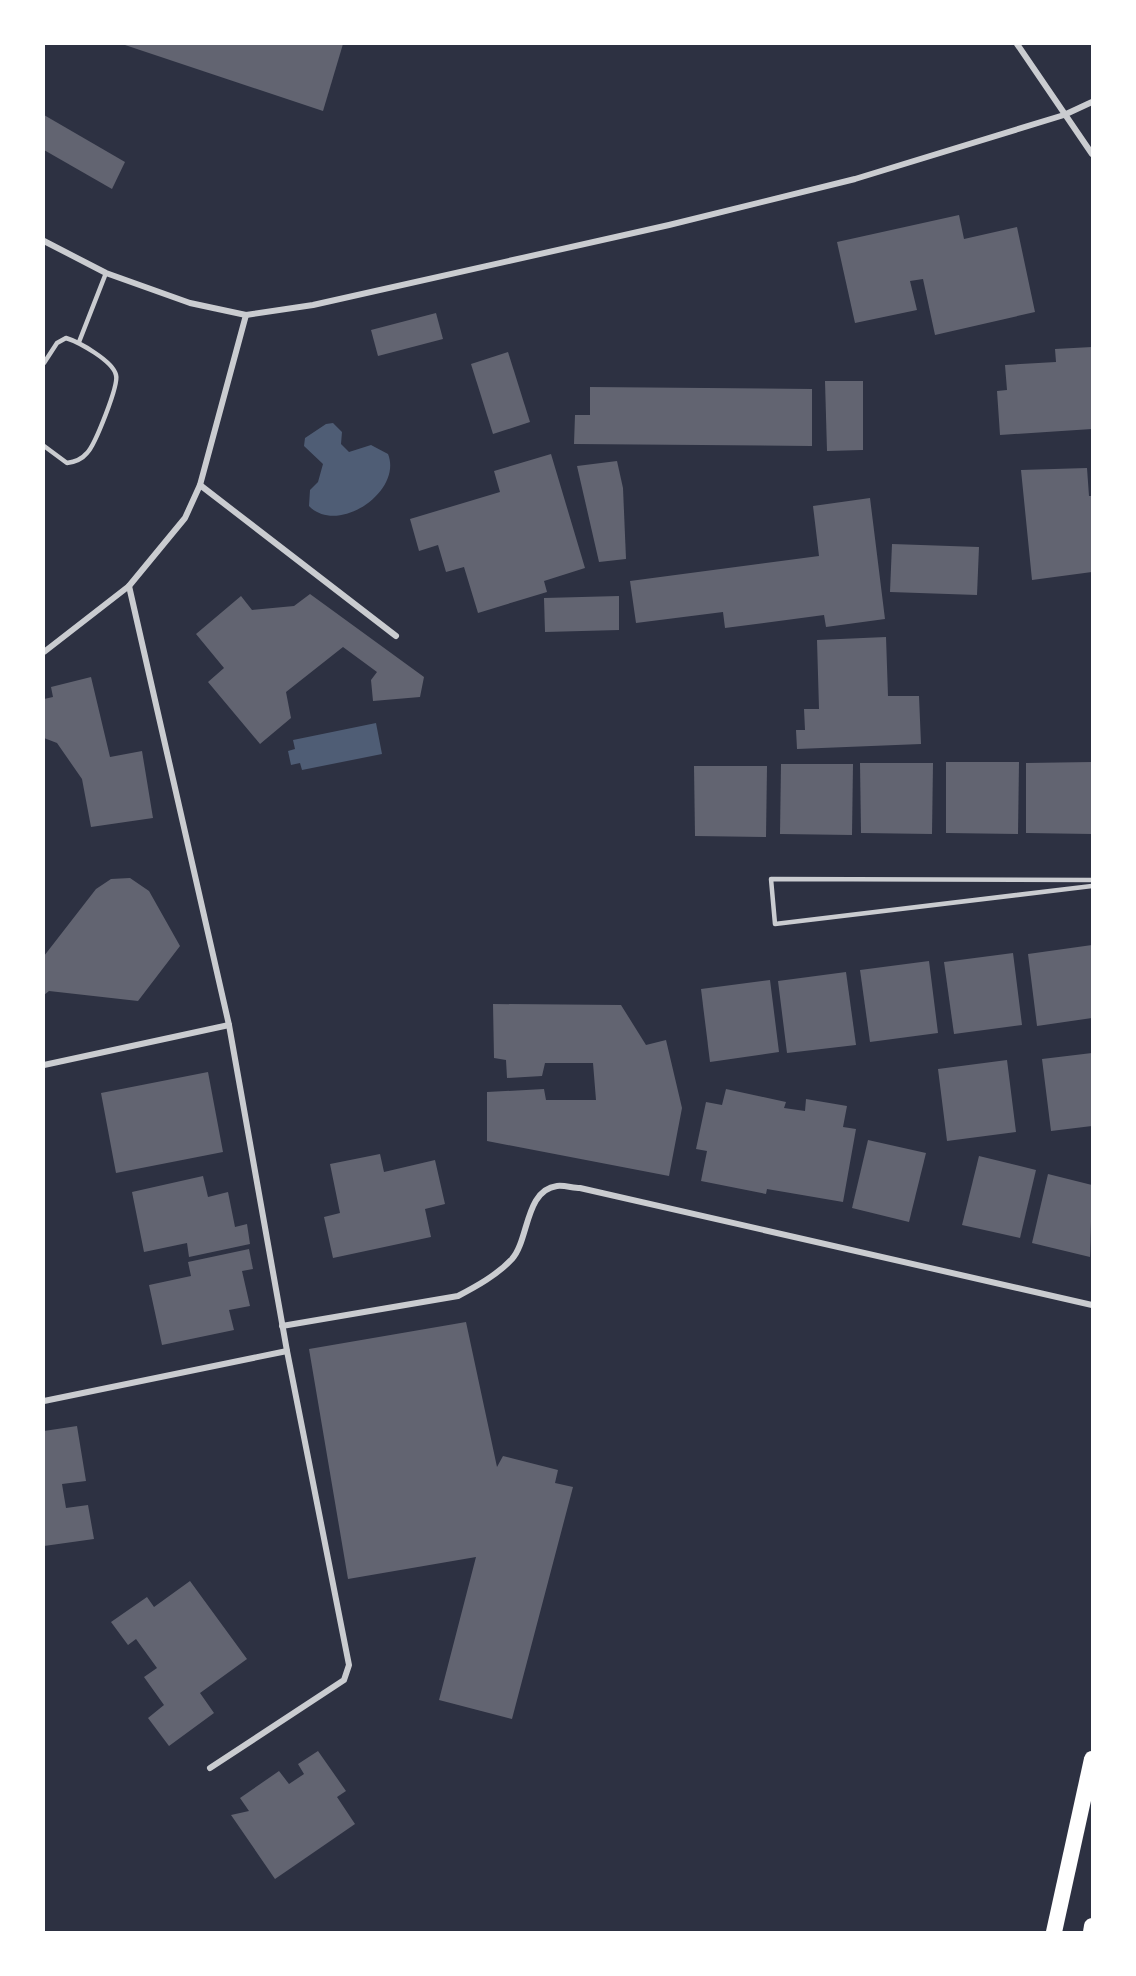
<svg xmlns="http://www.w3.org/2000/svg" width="1136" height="1976" font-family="Arial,sans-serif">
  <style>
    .water { fill: #4f5d75 }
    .building { fill: #626471 }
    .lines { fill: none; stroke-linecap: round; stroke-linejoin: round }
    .service { stroke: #caccd0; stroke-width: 4.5 }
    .minor { stroke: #caccd0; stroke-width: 6 }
    .trunk { stroke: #fff; stroke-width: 16 }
  </style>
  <rect width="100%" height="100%" fill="#2d3142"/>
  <g class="water">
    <path d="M333 423 342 432 341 444 349 452 371 445 388 454C403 491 338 536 309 506L310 490 318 482 323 464 304 446 305 438 326 424Z"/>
    <path d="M376 723 382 754 302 770 300 763 291 765 288 751 295 749 293 740Z"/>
  </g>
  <g class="building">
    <path d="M122 44H343L323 111Z"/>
    <path d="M44 115 125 162 112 189 44 150Z"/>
    <path d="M959 215 964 239 1017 227 1035 312 935 335 923 279 910 281 917 310 855 323 837 242Z"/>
    <path d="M436 313 443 339 378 356 371 330Z"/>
    <path d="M1092 347V429L1000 435 997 391 1007 390 1005 365 1056 362 1055 349Z"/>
    <path d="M508 352 530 422 493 434 471 364Z"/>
    <path d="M825 381H863V450L827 451Z"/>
    <path d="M590 387 812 389V446L574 444 575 415H590Z"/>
    <path d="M551 454 585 568 544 581 547 592 478 613 464 567 446 572 438 545 419 551 410 519 500 492 494 471Z"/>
    <path d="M617 461 623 488 626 559 599 562 577 466Z"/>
    <path d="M1087 468 1089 496H1092V572L1032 580 1021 470Z"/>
    <path d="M870 498 885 619 826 627 824 615 725 628 723 612 636 623 630 581 819 556 813 506Z"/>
    <path d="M892 544 979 547 977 595 890 592Z"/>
    <path d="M310 594 424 677 420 697 373 701 371 680 377 672 343 647 286 692 291 718 260 744 208 682 224 668 196 634 241 596 252 610 294 606Z"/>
    <path d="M619 596V630L545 632 544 598Z"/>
    <path d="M886 637 888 696H919L921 744 797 749 796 730H805L804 709H819L817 640Z"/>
    <path d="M91 677 110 757 142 751 153 818 91 827 82 779 57 743 44 738V699L53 697 51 687Z"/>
    <path d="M946 762H1019L1018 834 946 833Z"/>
    <path d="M1092 762V834L1026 833V763Z"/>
    <path d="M860 763H933L932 834 861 833Z"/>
    <path d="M781 764H853L852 835 780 834Z"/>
    <path d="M694 766H767L766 837 695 836Z"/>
    <path d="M130 878 149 891 180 946 138 1001 49 991 44 995V956L96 889 111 879Z"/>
    <path d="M1092 945V1018L1037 1026 1028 954Z"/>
    <path d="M1013 953 1022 1025 954 1034 944 962Z"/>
    <path d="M929 961 938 1033 870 1042 860 970Z"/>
    <path d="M846 972 856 1045 787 1053 778 981Z"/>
    <path d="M770 980 779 1052 710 1062 701 989Z"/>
    <path d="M493 1004 621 1005 646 1045 666 1040 682 1108 669 1176 487 1141V1092L544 1089 546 1100H596L593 1063H545L542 1076 507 1078 506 1060 494 1058Z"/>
    <path d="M1092 1053V1126L1051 1131 1042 1059Z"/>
    <path d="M1007 1060 1016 1132 947 1141 938 1069Z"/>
    <path d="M208 1072 223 1152 116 1173 101 1093Z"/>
    <path d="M726 1089 786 1102 784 1108 805 1111 806 1099 847 1106 843 1127 856 1129 843 1202 767 1189 766 1194 701 1181 707 1151 696 1149 706 1102 722 1105Z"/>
    <path d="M868 1140 926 1153 909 1222 852 1208Z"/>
    <path d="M380 1154 384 1172 435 1160 445 1204 425 1209 431 1237 333 1258 324 1217 340 1213 330 1164Z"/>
    <path d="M979 1156 1036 1170 1020 1238 962 1225Z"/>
    <path d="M1048 1174 1092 1185 1090 1257 1032 1243Z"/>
    <path d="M203 1176 208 1197 228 1192 235 1227 247 1224 250 1244 189 1257 187 1243 144 1252 132 1192Z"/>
    <path d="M249 1249 253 1269 242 1271 250 1306 229 1310 234 1330 162 1345 149 1285 191 1276 188 1262Z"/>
    <path d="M466 1322 497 1467 503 1456 558 1470 555 1483 573 1487 512 1719 439 1700 476 1557 348 1579 309 1349Z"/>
    <path d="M77 1426 86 1481 62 1484 66 1508 88 1505 94 1539 44 1546V1431Z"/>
    <path d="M190 1581 247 1659 200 1693 214 1713 169 1746 148 1718 164 1705 144 1677 157 1668 136 1639 128 1645 111 1622 147 1597 154 1607Z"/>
    <path d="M318 1751 346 1791 337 1797 355 1824 275 1879 231 1815 249 1811 240 1798 279 1771 289 1784 304 1774 298 1764Z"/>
  </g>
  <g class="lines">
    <g class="service">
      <path d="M79 342 106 273"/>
      <path d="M44 363 57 343 66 338C79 342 113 361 116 375 119 385 95 445 87 453 82 459 75 462 67 463L44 446"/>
      <path d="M1092 880 771 879 775 924 1092 886"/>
    </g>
    <g class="minor">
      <path d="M1017 44 1092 154"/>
      <path d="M44 241 106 273 190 303 246 315 313 305 669 225 855 179 1064 115 1092 102"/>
      <path d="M200 485 396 636"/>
      <path d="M129 586 229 1025 287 1351 349 1665 344 1680 210 1768"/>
      <path d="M44 652 129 586 185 518 200 485 246 315"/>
      <path d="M44 1065 229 1025"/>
      <path d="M282 1326 458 1296C477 1286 497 1275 512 1259 529 1240 525 1190 557 1186 564 1185 573 1188 580 1188L1092 1305"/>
      <path d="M44 1401 287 1351"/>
    </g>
    <g class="trunk">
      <path d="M1054 1932 1092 1759"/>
      <path d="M1091 1932 1092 1926"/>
    </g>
  </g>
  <rect width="1136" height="1976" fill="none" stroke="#ffffff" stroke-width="90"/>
</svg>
